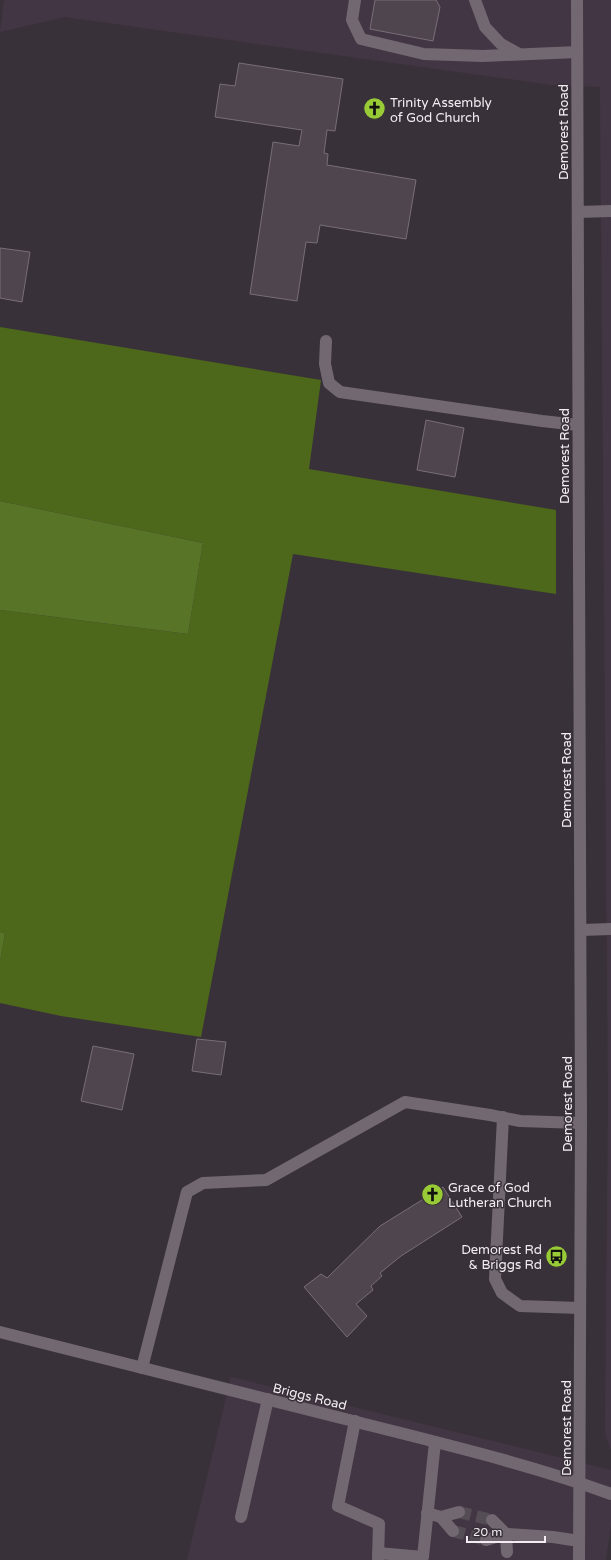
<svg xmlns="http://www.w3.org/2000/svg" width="611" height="1560" font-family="'Varela Round',sans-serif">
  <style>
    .built { fill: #433644 }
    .green { fill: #4d681b }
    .forest { fill: #587426 }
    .building { fill: #4e454e; stroke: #786e78 }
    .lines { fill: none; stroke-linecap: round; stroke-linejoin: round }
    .minor-tunnel { stroke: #554d55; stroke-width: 12; stroke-dasharray: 12 6; stroke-linecap: butt }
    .minor { stroke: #716871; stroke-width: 12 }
    .labels { text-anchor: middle; stroke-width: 3; stroke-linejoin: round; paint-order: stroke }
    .poi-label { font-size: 13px; fill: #f3edf3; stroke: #393139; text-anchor: start }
    .street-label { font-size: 13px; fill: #f3edf3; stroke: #393139 }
  </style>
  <rect width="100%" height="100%" fill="#393139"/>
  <g class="built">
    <path d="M4 0H611V1450L605 1432 608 1102 600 87 552 85 65 17 0 32Z"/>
    <path d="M231 1377 611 1470V1525L606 1560H187Z"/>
  </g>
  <path class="green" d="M0 327 321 380 309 469 556 510V594L293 554 201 1037 61 1016 0 1003V962L5 933 0 932V610L188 634 203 543 0 501Z"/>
  <g class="forest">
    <path d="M0 501 203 543 188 634 0 610Z"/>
    <path d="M0 932 5 933 0 962Z"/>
  </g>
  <g class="building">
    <path d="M375 0H436L440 7 433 41 370 29Z"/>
    <path d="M239 63 343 79 335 131 327 130 324 153 328 154 327 165 416 180 406 239 320 225 317 243 306 242 297 301 250 294 273 142 299 146 302 130 215 117 220 84 235 86Z"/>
    <path d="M0 248 30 252 22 302 0 298Z"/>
    <path d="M426 420 464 428 455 477 417 470Z"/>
    <path d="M197 1039 226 1042 221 1075 192 1071Z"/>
    <path d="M93 1046 134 1054 122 1110 81 1101Z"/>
    <path d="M443 1187 462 1217 401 1256 380 1273 382 1276 371 1286 373 1290 356 1304 367 1316 347 1337 304 1287 321 1274 327 1278 380 1226Z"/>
  </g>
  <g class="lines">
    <g class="minor-tunnel">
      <path d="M459 1512 492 1520"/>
      <path d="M453 1531 486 1540"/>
    </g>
    <g class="minor">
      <path d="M355 0 352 20 361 39 424 54 483 56 577 52"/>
      <path d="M475 0 485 27 501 44 519 54"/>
      <path d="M577 0 581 1123 579 1560"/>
      <path d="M578 212 611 211"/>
      <path d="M326 341 325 364 329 383 340 392 542 421 578 425"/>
      <path d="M581 930 611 929"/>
      <path d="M503 1117 495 1279 502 1293 520 1306 580 1308"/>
      <path d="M0 1332C119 1362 238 1392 357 1422 443 1444 529 1464 611 1494"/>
      <path d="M142 1368 187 1192 203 1183 266 1180 405 1102 490 1115 520 1121 581 1123"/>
      <path d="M355 1421 338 1506 379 1524 378 1560"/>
      <path d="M427 1513 441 1517 459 1512"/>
      <path d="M241 1517 268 1399"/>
      <path d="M441 1517 453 1531"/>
      <path d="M492 1520 506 1534 507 1552"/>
      <path d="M486 1540 506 1534 553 1537 579 1541"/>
      <path d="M378 1553 423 1557 435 1442"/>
    </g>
  </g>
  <defs>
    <symbol id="church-disc" viewBox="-11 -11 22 22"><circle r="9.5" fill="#99cb36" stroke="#393139"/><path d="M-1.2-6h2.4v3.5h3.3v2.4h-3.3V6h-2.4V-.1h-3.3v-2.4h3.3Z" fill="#111"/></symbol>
    <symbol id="bus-disc" viewBox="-11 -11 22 22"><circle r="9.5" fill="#99cb36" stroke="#393139"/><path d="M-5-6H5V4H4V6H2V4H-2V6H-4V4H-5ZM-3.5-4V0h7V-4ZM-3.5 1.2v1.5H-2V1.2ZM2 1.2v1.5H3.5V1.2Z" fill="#111"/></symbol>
  </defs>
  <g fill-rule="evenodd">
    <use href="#church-disc" x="362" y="96" width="25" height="25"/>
    <use href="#church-disc" x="420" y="1182" width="25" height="25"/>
    <use href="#bus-disc" x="544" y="1244" width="25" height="25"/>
  </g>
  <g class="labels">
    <g class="poi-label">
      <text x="390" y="107">Trinity Assembly<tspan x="390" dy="15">of God Church</tspan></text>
      <text x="448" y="1192">Grace of God<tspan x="448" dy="15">Lutheran Church</tspan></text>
      <text x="542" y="1254" text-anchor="end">Demorest Rd<tspan x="542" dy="15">&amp; Briggs Rd</tspan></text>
    </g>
    <g class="street-label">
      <text transform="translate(563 132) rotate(-90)" y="5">Demorest Road</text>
      <text transform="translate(564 456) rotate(-90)" y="5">Demorest Road</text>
      <text transform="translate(566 780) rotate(-90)" y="5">Demorest Road</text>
      <text transform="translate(567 1104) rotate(-90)" y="5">Demorest Road</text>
      <text transform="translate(310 1396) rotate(14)" y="5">Briggs Road</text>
      <text transform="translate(566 1428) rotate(-90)" y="5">Demorest Road</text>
    </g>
  </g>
  <path d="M467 1536v6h78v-6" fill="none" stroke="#f3edf3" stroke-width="2"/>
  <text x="473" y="1536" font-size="12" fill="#f3edf3" stroke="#393139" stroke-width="3" paint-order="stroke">20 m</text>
</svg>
